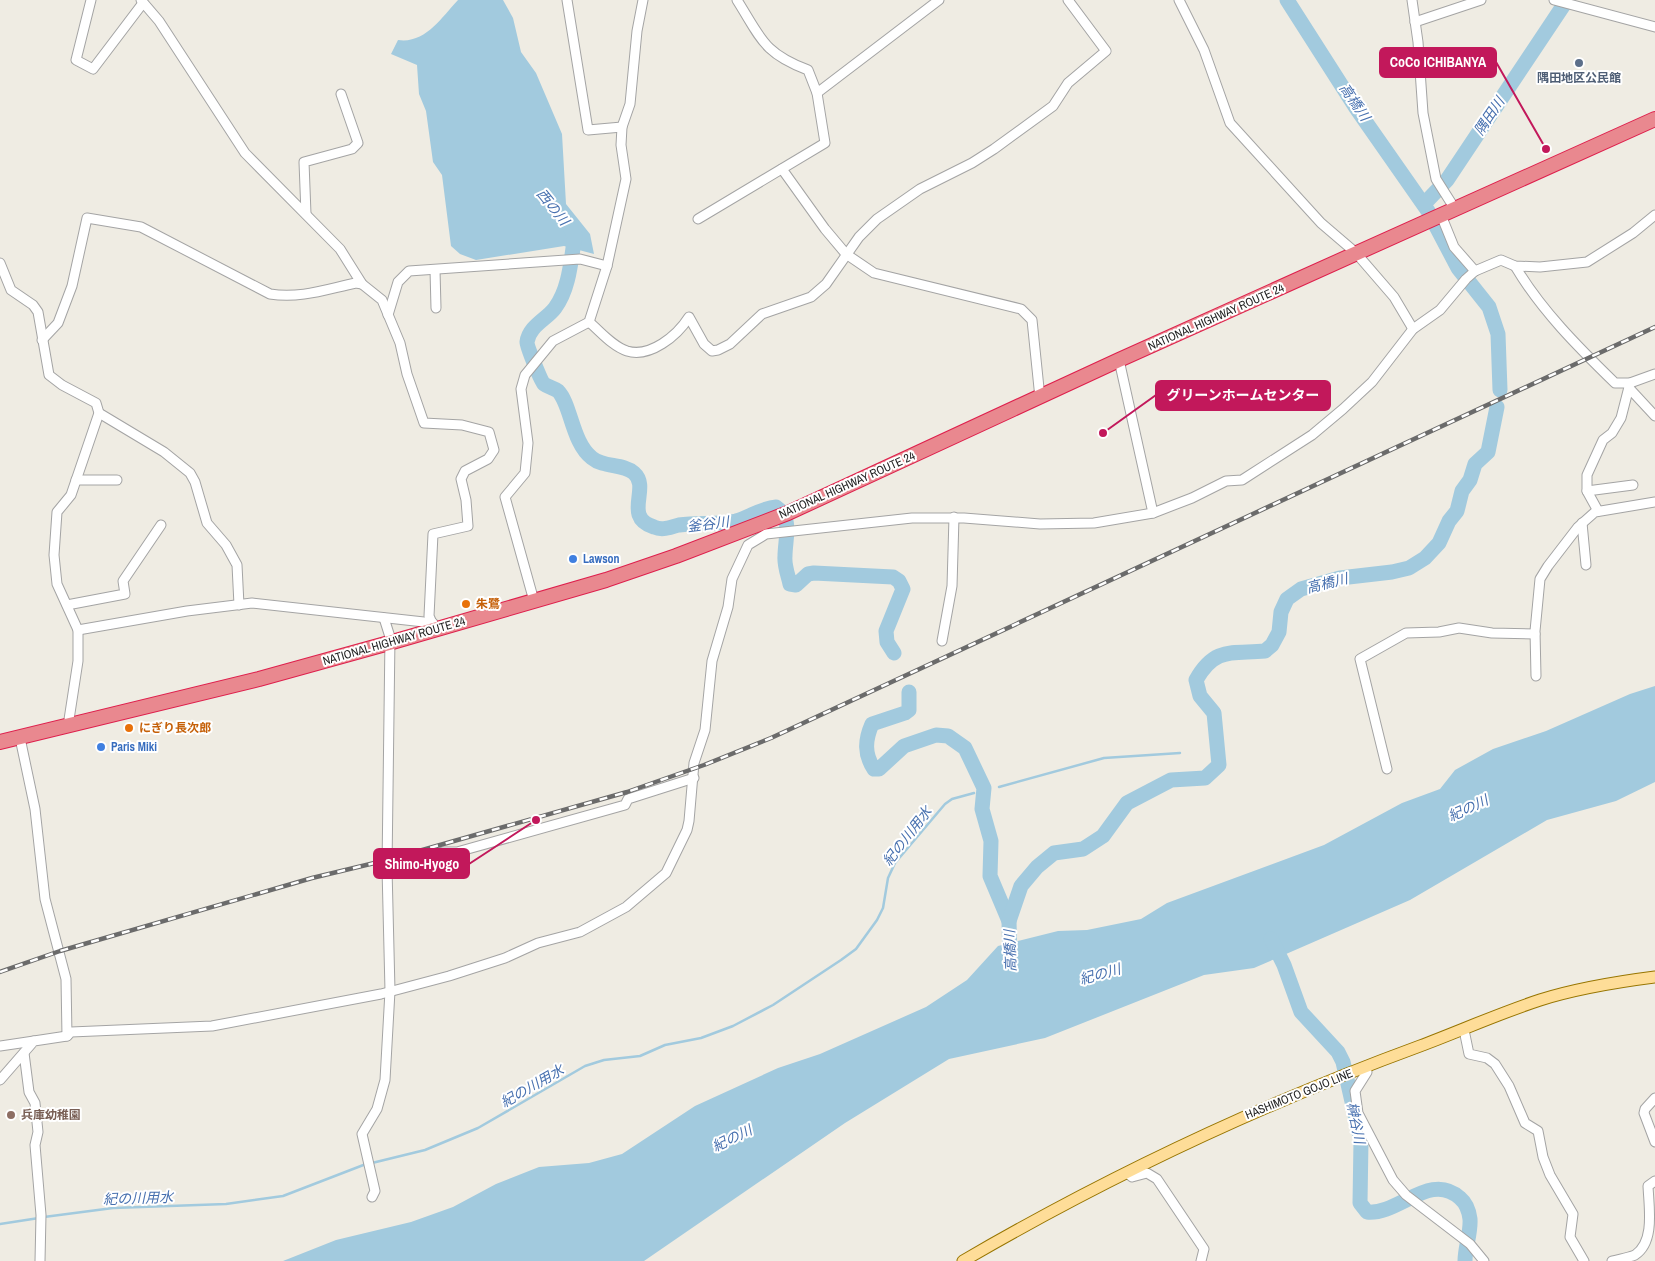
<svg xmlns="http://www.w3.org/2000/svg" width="1655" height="1261" font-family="'Archivo Narrow','Noto Sans JP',sans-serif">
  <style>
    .water { fill: #a2cade }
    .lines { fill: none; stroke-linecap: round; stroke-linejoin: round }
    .stream { stroke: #a2cade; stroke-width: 2.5 }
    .river { stroke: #a2cade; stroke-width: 15 }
    .minor-casing { stroke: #a4a4a4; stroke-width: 11 }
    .major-casing { stroke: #977500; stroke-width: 13 }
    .highway-casing { stroke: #de1f4c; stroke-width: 16 }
    .minor { stroke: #fff; stroke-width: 9 }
    .major { stroke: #fedd98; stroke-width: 11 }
    .highway { stroke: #e9888f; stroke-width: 14 }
    .rail-casing { stroke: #6b6b6b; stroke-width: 4.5 }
    .rail { stroke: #fff; stroke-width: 2.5; stroke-dasharray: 8; stroke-linecap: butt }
    .service-dot { fill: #5c6f8a; stroke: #fff; stroke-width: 2 }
    .shop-dot { fill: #3f7fe0; stroke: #fff; stroke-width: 2 }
    .food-dot { fill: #e8710a; stroke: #fff; stroke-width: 2 }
    .education-dot { fill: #8d6e63; stroke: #fff; stroke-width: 2 }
    .labels { text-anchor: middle; stroke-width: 4; stroke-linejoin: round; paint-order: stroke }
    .service-label { font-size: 12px; font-weight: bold; fill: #4e5e75; stroke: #fff }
    .street-label { font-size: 12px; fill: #1d1d1d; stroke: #fff }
    .shop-label { font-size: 12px; font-weight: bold; fill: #366cbe; stroke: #fff; text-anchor: start }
    .food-label { font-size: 12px; font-weight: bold; fill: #c56008; stroke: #fff; text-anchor: start }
    .education-label { font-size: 12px; font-weight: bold; fill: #785e54; stroke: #fff; text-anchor: start }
    .water-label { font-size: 14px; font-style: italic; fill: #4770af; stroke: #fff }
    .leader { fill: none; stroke: #c2185b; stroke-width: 2 }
    .callout-dot { fill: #c2185b; stroke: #fff; stroke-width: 2 }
    .callout { fill: #c2185b; stroke: #c2185b; stroke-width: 2 }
    .callout-label { font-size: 14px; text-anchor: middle; font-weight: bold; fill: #fff }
  </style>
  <rect width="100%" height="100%" fill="#efece3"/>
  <g class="water">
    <path d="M458 0H503L513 18 521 52 536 73 562 134 566 204 590 234 594 254 564 246 476 260 460 254 451 246 442 175 433 162 426 111 419 94 417 65 391 54 398 40C425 44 441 18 458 0Z"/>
    <path d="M1655 686V782L1616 801 1547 820 1410 900 1254 968 1204 975 1045 1038 949 1059 845 1123 644 1261H283L336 1240 411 1222 453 1207 496 1184 539 1167 589 1163 622 1154 695 1106 778 1068 820 1054 926 1007 967 980 998 946 1058 931 1087 930 1141 919 1167 903 1324 845 1402 803 1440 789 1455 770 1493 749 1546 731 1630 694Z"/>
  </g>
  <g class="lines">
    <g class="stream">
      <path d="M999 787 1104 758 1180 753"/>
      <path d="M372 1163 425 1150 478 1128 585 1066 604 1060 640 1056 665 1045 701 1038 733 1026 773 1005 841 960 856 949 877 920 883 908 888 878 895 863 945 804 952 799 974 793"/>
      <path d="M44 1217 113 1208 226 1204 283 1196 366 1164"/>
      <path d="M0 1224 39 1218"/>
    </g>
    <g class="river">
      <path d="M1287 0 1356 108 1428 211 1458 268 1489 307 1498 334 1500 390"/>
      <path d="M1424 204 1447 180 1567 0"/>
      <path d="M571 230 575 235C571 258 570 288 555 308 547 319 529 326 527 342 527 347 541 381 544 384 548 387 554 388 558 391 571 404 572 443 592 458 604 468 623 463 634 473 651 488 622 517 654 527 663 531 670 527 679 525 698 522 718 525 736 521 750 517 762 508 776 507 793 518 785 539 785 556 784 565 788 575 790 584L796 585 808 574 814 573 893 577 899 581 903 589 886 631 887 642 894 653"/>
      <path d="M909 692V710L905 713 872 724C865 740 864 754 874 769H879L904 746 936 735 948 736 965 748 984 788 982 809 991 841 990 876 1009 921"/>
      <path d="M1271 939 1284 965 1301 1012 1338 1052 1343 1062 1361 1141 1360 1203 1367 1212C1399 1215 1430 1171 1460 1198 1466 1203 1469 1211 1470 1219 1471 1233 1465 1247 1465 1261"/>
      <path d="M1010 962 1009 921 1021 886 1037 867 1054 853 1083 849 1103 836 1127 803 1171 780 1205 778 1219 765 1214 713 1200 696 1196 680C1215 646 1233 654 1265 651L1272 645 1279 632 1281 612 1287 599 1301 589 1340 578 1392 572 1409 568 1425 558 1439 543 1449 521 1457 511 1462 491 1470 480 1475 464 1488 452 1497 407"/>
    </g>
    <defs>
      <g id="minor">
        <path d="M91 0 76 60 93 69 143 3"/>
        <path d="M141 0 159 21 245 153 340 249 362 284 382 300 400 343 407 374 424 423 462 425 489 432 494 450 488 459 465 471 461 479 466 500 468 526 433 534 429 616 435 630"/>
        <path d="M567 0 588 130 622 127"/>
        <path d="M1179 0 1204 50 1230 123 1321 223 1356 253 1394 297 1413 329"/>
        <path d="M1412 0 1418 42 1423 113 1436 179 1455 209"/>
        <path d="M1554 0 1655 27"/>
        <path d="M1415 22 1481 0"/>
        <path d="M817 93 939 0"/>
        <path d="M782 169 825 229 846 254 874 273 1021 309 1032 320 1040 398"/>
        <path d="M306 214 304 162 352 149 358 143 341 94"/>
        <path d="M1441 215 1454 247 1475 271"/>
        <path d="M698 219 825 143 817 93 808 70C763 53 761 38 737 0"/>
        <path d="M0 263 11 290 33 305 38 312 49 375 62 385 96 403 99 413 71 495 57 512 54 555 57 584 78 630V661L68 726"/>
        <path d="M1515 266C1541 310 1578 347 1615 383H1630L1655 374"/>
        <path d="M435 270 436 308"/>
        <path d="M388 315 398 282 409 271 580 259 607 266"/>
        <path d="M589 322C600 331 612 346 627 351 650 358 677 336 689 317L704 344 712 351 718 350 730 344 762 314 811 297 826 284 859 237 877 219 920 189 972 163 994 149 1053 106 1068 83 1106 51 1068 0"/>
        <path d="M42 340 58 323 72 286 87 218 141 227 270 294C300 299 327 289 356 283L362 284"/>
        <path d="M1119 360 1153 513"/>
        <path d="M1629 388 1655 416"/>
        <path d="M99 413 164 452 190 473 195 482 207 523 226 545 237 565 239 605"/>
        <path d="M76 480H117"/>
        <path d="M1587 491 1633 485"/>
        <path d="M1598 511 1587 491V475L1603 440 1612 433 1621 418 1630 383"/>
        <path d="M1582 523 1586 565"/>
        <path d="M534 601 505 497 525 473 528 443 521 389 525 375 553 341 589 322 607 266 626 179 621 145 622 127 630 104 637 31 643 0"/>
        <path d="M67 605 125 594 123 581 161 525"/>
        <path d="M78 630 187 611 252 603 433 623"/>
        <path d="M942 641 952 586 954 517"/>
        <path d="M1536 676 1535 631 1540 579 1548 566 1578 527 1595 512 1655 502"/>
        <path d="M20 738 35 809 45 899 66 979 67 1036"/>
        <path d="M1387 769 1360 659 1406 633 1439 632 1459 628 1492 633 1535 634"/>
        <path d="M387 868 443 852H457L625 805 628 799 694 778"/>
        <path d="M1464 1030 1469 1054 1487 1058 1495 1064 1509 1086 1525 1123 1538 1131 1543 1157 1550 1175 1573 1214 1570 1237 1584 1261"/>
        <path d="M0 1046 34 1041"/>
        <path d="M24 1053 29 1092 35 1103 38 1132 35 1145 41 1215 40 1261"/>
        <path d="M1365 1067 1367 1072 1355 1091 1358 1113 1393 1180 1406 1195 1470 1244 1484 1261"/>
        <path d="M0 1080 34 1041 67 1036 71 1032 212 1026 381 994 449 976 505 958 538 943 580 932 626 907 666 873 687 830 689 821 694 763 705 730 712 661 728 607 732 579 748 545 766 534 912 518H964L1040 524 1094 523 1153 513 1192 498 1226 481 1242 480 1312 435 1343 409 1372 382 1413 329 1440 310 1466 279 1475 271 1501 260 1515 266 1540 267 1587 262 1633 233 1655 215"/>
        <path d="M1655 1098 1645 1109 1644 1113 1655 1142"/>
        <path d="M1127 1173 1132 1177 1147 1173 1157 1179 1204 1249 1201 1261"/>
        <path d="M372 1197 375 1191 362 1134 377 1109 385 1080 390 991 387 868 390 637 384 618"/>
        <path d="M1612 1261C1619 1259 1628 1258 1635 1255 1655 1242 1649 1208 1648 1186L1655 1181"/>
      </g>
      <path id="major" d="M963 1261C1109 1176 1262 1104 1420 1046 1460 1031 1500 1013 1540 1000 1578 988 1616 982 1655 977"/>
      <path id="highway" d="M0 742 259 679 389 643 606 580 676 556 788 513 1119 360 1655 119"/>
    </defs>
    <use href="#minor" class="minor-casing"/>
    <use href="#major" class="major-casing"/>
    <use href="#highway" class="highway-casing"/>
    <use href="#minor" class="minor"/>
    <use href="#major" class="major"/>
    <use href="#highway" class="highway"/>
    <defs>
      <path id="rail" d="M0 972 60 951 312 878 387 860 627 792 704 765 771 738 1655 327"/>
    </defs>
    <use href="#rail" class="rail-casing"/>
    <use href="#rail" class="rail"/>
  </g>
  <circle class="service-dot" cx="1579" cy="63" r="5"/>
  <g class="shop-dot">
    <circle cx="573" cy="559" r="5"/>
    <circle cx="101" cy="747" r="5"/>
  </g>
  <g class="food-dot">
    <circle cx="466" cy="604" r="5"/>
    <circle cx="129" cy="728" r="5"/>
  </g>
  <circle class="education-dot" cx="11" cy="1115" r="5"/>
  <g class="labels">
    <g class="service-label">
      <text x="1579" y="82">隅田地区公民館</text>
    </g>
    <g class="street-label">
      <text transform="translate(1216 317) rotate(-24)" y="4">NATIONAL HIGHWAY ROUTE 24</text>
      <text transform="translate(847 485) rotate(-24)" y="4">NATIONAL HIGHWAY ROUTE 24</text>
      <text transform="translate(394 641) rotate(-16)" y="4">NATIONAL HIGHWAY ROUTE 24</text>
      <text transform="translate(1299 1094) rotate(-22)" y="4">HASHIMOTO GOJO LINE</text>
    </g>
    <g class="shop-label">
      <text x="583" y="563">Lawson</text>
      <text x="111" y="751">Paris Miki</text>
    </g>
    <g class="food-label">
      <text x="476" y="608">朱鷺</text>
      <text x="139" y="732">にぎり長次郎</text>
    </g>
    <g class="education-label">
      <text x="21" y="1119">兵庫幼稚園</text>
    </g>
    <g class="water-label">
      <text transform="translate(1355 102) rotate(56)" y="5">高橋川</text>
      <text transform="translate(1489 116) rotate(-56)" y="5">隅田川</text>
      <text transform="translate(553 207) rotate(51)" y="5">西の川</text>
      <text transform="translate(708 524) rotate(-7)" y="5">釜谷川</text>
      <text transform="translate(1327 583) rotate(-14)" y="5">高橋川</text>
      <text transform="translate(1468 808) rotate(-25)" y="5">紀の川</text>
      <text transform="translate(907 836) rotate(-52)" y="5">紀の川用水</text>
      <text transform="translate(1010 951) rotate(-92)" y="5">高橋川</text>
      <text transform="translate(1100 974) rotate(-16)" y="5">紀の川</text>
      <text transform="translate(532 1086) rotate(-30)" y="5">紀の川用水</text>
      <text transform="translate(1356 1123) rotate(79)" y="5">榊谷川</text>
      <text transform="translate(732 1138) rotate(-26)" y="5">紀の川</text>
      <text transform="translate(138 1198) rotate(-2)" y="5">紀の川用水</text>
    </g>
  </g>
  <path class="leader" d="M1546 149L1496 62M1103 433L1156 395M536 820L469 864"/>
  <g class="callout-dot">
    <circle cx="1546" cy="149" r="5"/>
    <circle cx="1103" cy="433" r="5"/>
    <circle cx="536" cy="820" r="5"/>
  </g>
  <g class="callout">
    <rect x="1380" y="48" width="116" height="29" rx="5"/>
    <rect x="1156" y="381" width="174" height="29" rx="5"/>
    <rect x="374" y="849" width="95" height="29" rx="5"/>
  </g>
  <g class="callout-label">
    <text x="1438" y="67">CoCo ICHIBANYA</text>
    <text x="1243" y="400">グリーンホームセンター</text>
    <text x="422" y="869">Shimo-Hyogo</text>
  </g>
</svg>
